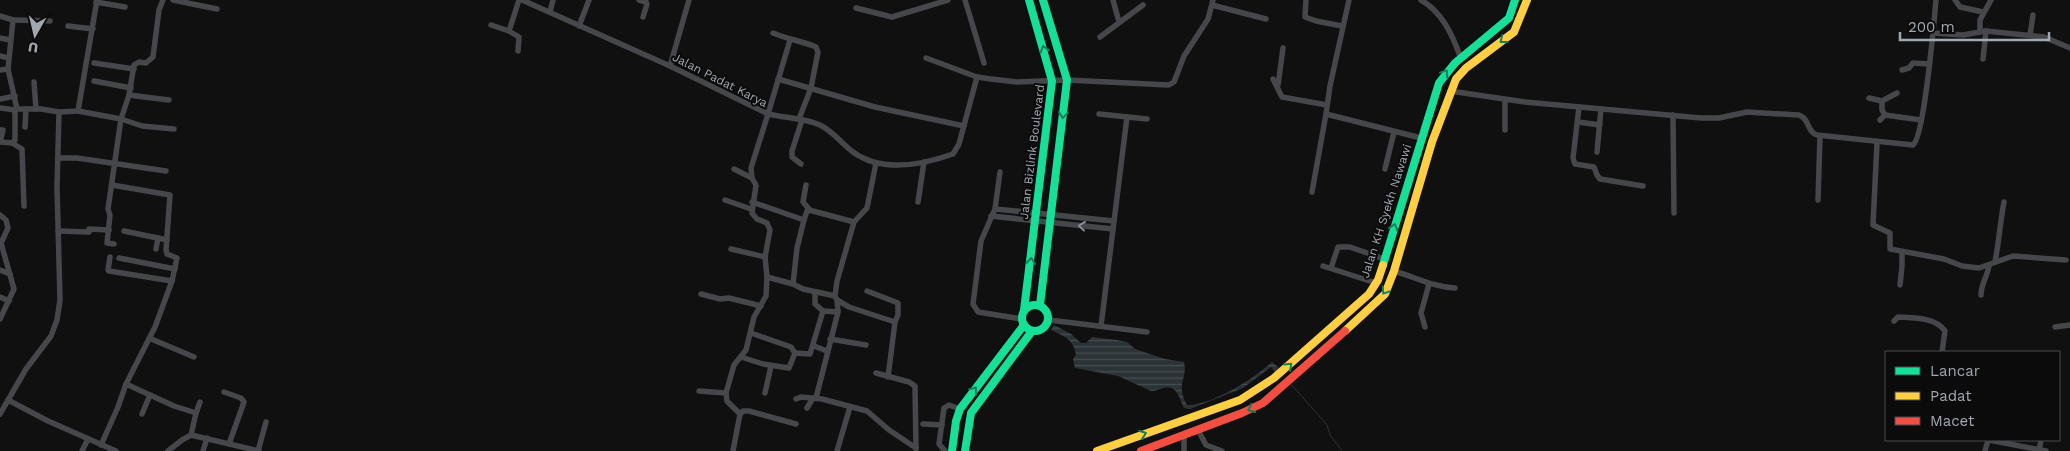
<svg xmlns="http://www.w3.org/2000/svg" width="2070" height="451" font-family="'Work Sans',sans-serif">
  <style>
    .water { fill: url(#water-rules) }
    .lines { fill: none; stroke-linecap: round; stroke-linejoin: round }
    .stream { stroke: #2c3337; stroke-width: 1 }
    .street { stroke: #46474a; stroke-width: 5.5 }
    .fast { stroke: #16e098; stroke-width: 8 }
    .slow { stroke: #ffcf43; stroke-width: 8 }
    .jam { stroke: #f24e42; stroke-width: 8 }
    .oneway { stroke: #118059 }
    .oneway2 { stroke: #878b91 }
    .labels { text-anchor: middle; stroke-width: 4; stroke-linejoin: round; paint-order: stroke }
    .street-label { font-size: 12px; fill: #a3a8b0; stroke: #0b0b0c }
  </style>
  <defs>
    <pattern id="water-rules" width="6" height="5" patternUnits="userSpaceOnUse" patternTransform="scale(1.25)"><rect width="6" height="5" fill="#2c3337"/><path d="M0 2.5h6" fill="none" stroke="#474e51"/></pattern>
  </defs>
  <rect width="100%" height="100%" fill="#101011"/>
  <path class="water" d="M1054 325 1071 334 1081 343H1086L1092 337 1117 340 1127 342 1135 349 1165 359 1184 362C1188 380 1175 382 1187 405 1211 406 1255 378 1272 362L1279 368 1275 372 1271 367 1243 388 1190 409 1184 408C1179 398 1177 384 1163 388 1159 389 1156 391 1151 391L1118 376 1075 368 1073 359 1076 355C1074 340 1064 336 1051 330Z"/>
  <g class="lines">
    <path class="stream" d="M1291 384 1327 425 1330 435 1342 451"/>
    <g class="street">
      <path d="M173 0 217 9"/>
      <path d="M522 0 670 66 768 114 751 168 752 178 756 185 752 213 757 219 767 223 770 230 765 257 767 277 766 296 754 317 746 350 734 365 726 393 727 401 740 414 733 451"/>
      <path d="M639 0 646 2 647 4 643 17"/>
      <path d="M965 0 984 63"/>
      <path d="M1113 0 1119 22"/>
      <path d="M1306 0 1305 17 1316 21 1342 26"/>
      <path d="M1349 0 1330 86 1326 114 1421 138"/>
      <path d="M1421 0C1442 12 1452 34 1460 56"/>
      <path d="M1936 0 1933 33 1963 35 1986 31 2044 37 2070 48"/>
      <path d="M1955 0 1960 7 1983 12"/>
      <path d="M96 2 125 7"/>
      <path d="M1212 5 1266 19"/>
      <path d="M856 8 892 17 948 0"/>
      <path d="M550 12 553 0"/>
      <path d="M0 16 13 20 8 69 17 109"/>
      <path d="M13 20 50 21"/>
      <path d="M491 25 509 31"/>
      <path d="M68 26 93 29"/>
      <path d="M579 26 589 0"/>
      <path d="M1980 31V20L1991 0"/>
      <path d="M773 33C787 39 802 41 816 47L818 52 811 88 799 119"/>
      <path d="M2030 35 2033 15"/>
      <path d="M1100 37 1143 5"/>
      <path d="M0 38 10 40"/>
      <path d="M790 40 768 114C785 118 804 118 820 125 834 132 841 143 853 152 882 173 922 165 953 154L959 144 977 77"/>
      <path d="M518 51 519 37 509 31 519 0"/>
      <path d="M0 56 8 58"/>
      <path d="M926 58 977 77 991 79 1017 82 1067 80 1169 85 1174 82 1184 56 1208 19 1213 0"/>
      <path d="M1983 59 1986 31"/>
      <path d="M94 63 134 69"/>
      <path d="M670 66 689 0"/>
      <path d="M0 70 8 69"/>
      <path d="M1902 70 1909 68 1913 63 1929 64"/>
      <path d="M778 79 875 107 964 126"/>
      <path d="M1273 79 1282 97 1327 105"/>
      <path d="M94 81 131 88"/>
      <path d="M34 82 36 109"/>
      <path d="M1278 85 1283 48"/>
      <path d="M1450 91 1525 102 1701 118H1719L1747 112 1799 115C1810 119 1806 131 1817 135L1913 145C1923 137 1931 50 1933 33"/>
      <path d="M129 95 169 100"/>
      <path d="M1869 98 1882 101"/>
      <path d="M0 99 15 96"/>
      <path d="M1505 100V130"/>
      <path d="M1579 107 1573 158 1575 164 1594 167 1597 175 1600 179 1643 186"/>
      <path d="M1 108 15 110"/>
      <path d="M78 111 121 119 142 126 174 129"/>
      <path d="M1099 114 1147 119"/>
      <path d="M1673 115 1674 213"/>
      <path d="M1885 115 1921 120"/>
      <path d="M1880 120 1885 115 1882 110V101L1897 93"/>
      <path d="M1578 122 1600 125"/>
      <path d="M25 127 26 109"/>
      <path d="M0 130H3L0 142"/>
      <path d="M0 142 12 143 15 140V110L17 109H41L59 112"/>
      <path d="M12 143 22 149 24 206"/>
      <path d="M1877 143 1873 225 1890 233V249L1944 259 1962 266 1979 268 2013 256 2066 260"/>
      <path d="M1597 152 1601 109"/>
      <path d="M58 158H77L166 171"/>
      <path d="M801 164 792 157V151L802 120"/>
      <path d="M734 169 752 178"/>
      <path d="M1385 169 1394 132"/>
      <path d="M1000 172 995 209 981 241 973 304 978 312 1022 319"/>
      <path d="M806 185 803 202 810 210"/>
      <path d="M1312 192 1326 114"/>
      <path d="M725 200 751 209"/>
      <path d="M1818 200 1820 136"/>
      <path d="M752 202 804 220 797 248 793 284 803 289 835 296"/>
      <path d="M918 202 924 162"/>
      <path d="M995 209 1114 221"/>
      <path d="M0 215 6 220 8 228 1 243 14 289 0 319"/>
      <path d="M991 216 1113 229"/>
      <path d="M804 220 807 211 809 210 854 222"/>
      <path d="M58 231 89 232V229L109 230"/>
      <path d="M124 231 167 240"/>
      <path d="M114 244 107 243 110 215 108 209 121 119 129 95 134 65 139 62 146 63 153 57 159 10 163 0"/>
      <path d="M156 249 158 238"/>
      <path d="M731 249 765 257"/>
      <path d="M110 257 108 270 109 271 172 281"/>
      <path d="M119 258 175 269"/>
      <path d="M1995 262C1999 242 2000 223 2004 202"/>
      <path d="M1323 266 1376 283"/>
      <path d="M1331 268 1338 247H1350L1384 259"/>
      <path d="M0 270 10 274"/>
      <path d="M1394 271C1415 277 1433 287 1455 288"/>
      <path d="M767 277 793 284"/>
      <path d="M1900 285 1902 266V252"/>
      <path d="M867 291 898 303V315L895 322 888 377"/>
      <path d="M815 292V304L823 311"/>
      <path d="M701 294 720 299 729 298 761 306"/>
      <path d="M1981 295C1981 284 1987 277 1989 266"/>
      <path d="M0 297 9 301"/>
      <path d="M837 300 849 307 895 322"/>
      <path d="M1049 320 1147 332"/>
      <path d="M1894 321 1898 317C1913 318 1936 317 1945 331L1942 352"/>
      <path d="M1101 326 1127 117"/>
      <path d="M1425 327 1421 313 1429 284"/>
      <path d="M2055 327 2070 325"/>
      <path d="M751 333 791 347 795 353"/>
      <path d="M149 338 194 357"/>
      <path d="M830 339 866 345"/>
      <path d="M814 346 827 351"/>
      <path d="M741 357 763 364 789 368 795 353 810 354 823 311 838 312"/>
      <path d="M876 373 909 382 915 386 916 449"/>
      <path d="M126 384 174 406 196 413 191 435"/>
      <path d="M699 391 726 393"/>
      <path d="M224 392 241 398 244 402 229 444"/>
      <path d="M765 393 771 366"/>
      <path d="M816 398 838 312 837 300 835 296 837 281 854 222 867 208 876 163"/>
      <path d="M796 399 801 397 822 399 867 411 889 430 916 448"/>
      <path d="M8 400 48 421 116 451"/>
      <path d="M807 408 813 398"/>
      <path d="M196 413 200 402"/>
      <path d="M0 414 26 369 51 336 57 320 60 300 57 187 59 112 78 111 97 0"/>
      <path d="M142 414 150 395"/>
      <path d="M740 414 743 411H749L796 424"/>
      <path d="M923 424 942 425"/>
      <path d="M1198 430 1206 445 1222 451"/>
      <path d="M1184 436V451"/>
      <path d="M1989 440 2046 451"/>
      <path d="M101 445 118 407 126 384 155 327 172 281 177 258 167 254 166 250 170 195 112 185"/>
      <path d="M82 451 88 439"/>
      <path d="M168 451 182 440 191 435 259 451"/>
      <path d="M203 451 207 438"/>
      <path d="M258 451 266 422"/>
      <path d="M837 451 850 407"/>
      <path d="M945 451 939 444 944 408 949 405 960 409"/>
      <path d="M1985 451 1988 440"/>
      <path d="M2039 451 2041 440"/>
    </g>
    <g class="fast">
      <path d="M1383 265 1439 83 1455 63 1509 18 1515 0"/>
      <circle cx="1035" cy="318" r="13"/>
      <path d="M1040 305 1067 80 1043 0"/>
      <path d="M1024 310 1052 81 1029 0"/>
      <path d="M952 451 956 421 960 409 1024 325"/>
      <path d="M965 451 971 413 1032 331"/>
    </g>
    <g class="slow">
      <path d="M1345 331 1385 294 1394 271 1432 142 1456 79 1466 68 1514 32 1527 0"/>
      <path d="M1097 451 1240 400 1274 378 1369 294 1378 280 1383 265"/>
    </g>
    <path class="jam" d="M1141 451 1242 413 1263 403 1345 331"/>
  </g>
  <defs><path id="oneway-chevron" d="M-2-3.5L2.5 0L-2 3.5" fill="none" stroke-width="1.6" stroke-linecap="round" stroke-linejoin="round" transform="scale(1.25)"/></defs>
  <g class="oneway">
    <use href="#oneway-chevron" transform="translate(1503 40) rotate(142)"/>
    <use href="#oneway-chevron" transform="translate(1044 49) rotate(-107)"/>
    <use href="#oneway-chevron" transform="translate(1445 73) rotate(-56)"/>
    <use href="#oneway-chevron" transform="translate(1063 115) rotate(97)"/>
    <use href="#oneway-chevron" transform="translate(1394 227) rotate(-73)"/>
    <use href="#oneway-chevron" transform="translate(1031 261) rotate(-83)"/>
    <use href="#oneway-chevron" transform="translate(1385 291) rotate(124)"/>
    <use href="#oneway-chevron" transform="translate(1289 366) rotate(-43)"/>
    <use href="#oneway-chevron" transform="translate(974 390) rotate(-53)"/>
    <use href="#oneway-chevron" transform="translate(1251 409) rotate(155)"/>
    <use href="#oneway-chevron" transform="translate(1143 434) rotate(-20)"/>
  </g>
  <use class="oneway2" href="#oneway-chevron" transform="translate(1082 226) rotate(-174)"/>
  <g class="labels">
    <g class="street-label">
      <text transform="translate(720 80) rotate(27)" y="4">Jalan Padat Karya</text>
      <text transform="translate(1032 152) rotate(-83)" y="4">Jalan Bizlink Boulevard</text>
      <text transform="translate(1386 211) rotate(-72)" y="4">Jalan KH Syekh Nawawi</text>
    </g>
  </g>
  <rect x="1885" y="351" width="175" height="90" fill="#0b0b0c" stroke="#484a4e"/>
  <rect x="1895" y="367" width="25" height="8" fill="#16e098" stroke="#484a4e"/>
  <text x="1930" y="376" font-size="15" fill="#a3a8b0">Lancar</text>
  <rect x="1895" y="392" width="25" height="8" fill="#ffcf43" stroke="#484a4e"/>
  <text x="1930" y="401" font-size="15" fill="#a3a8b0">Padat</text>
  <rect x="1895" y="417" width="25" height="8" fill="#f24e42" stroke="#484a4e"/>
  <text x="1930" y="426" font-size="15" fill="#a3a8b0">Macet</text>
  <g transform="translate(35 35) rotate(188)" stroke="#0b0b0c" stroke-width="4" paint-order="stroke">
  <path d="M0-4L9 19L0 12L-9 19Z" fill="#a3a8b0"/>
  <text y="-8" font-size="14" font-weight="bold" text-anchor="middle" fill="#a3a8b0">U</text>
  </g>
  <path d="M1900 32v8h149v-8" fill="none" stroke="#a3a8b0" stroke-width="2.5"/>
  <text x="1908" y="32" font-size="15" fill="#a3a8b0" stroke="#0b0b0c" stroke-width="4" paint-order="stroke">200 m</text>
</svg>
